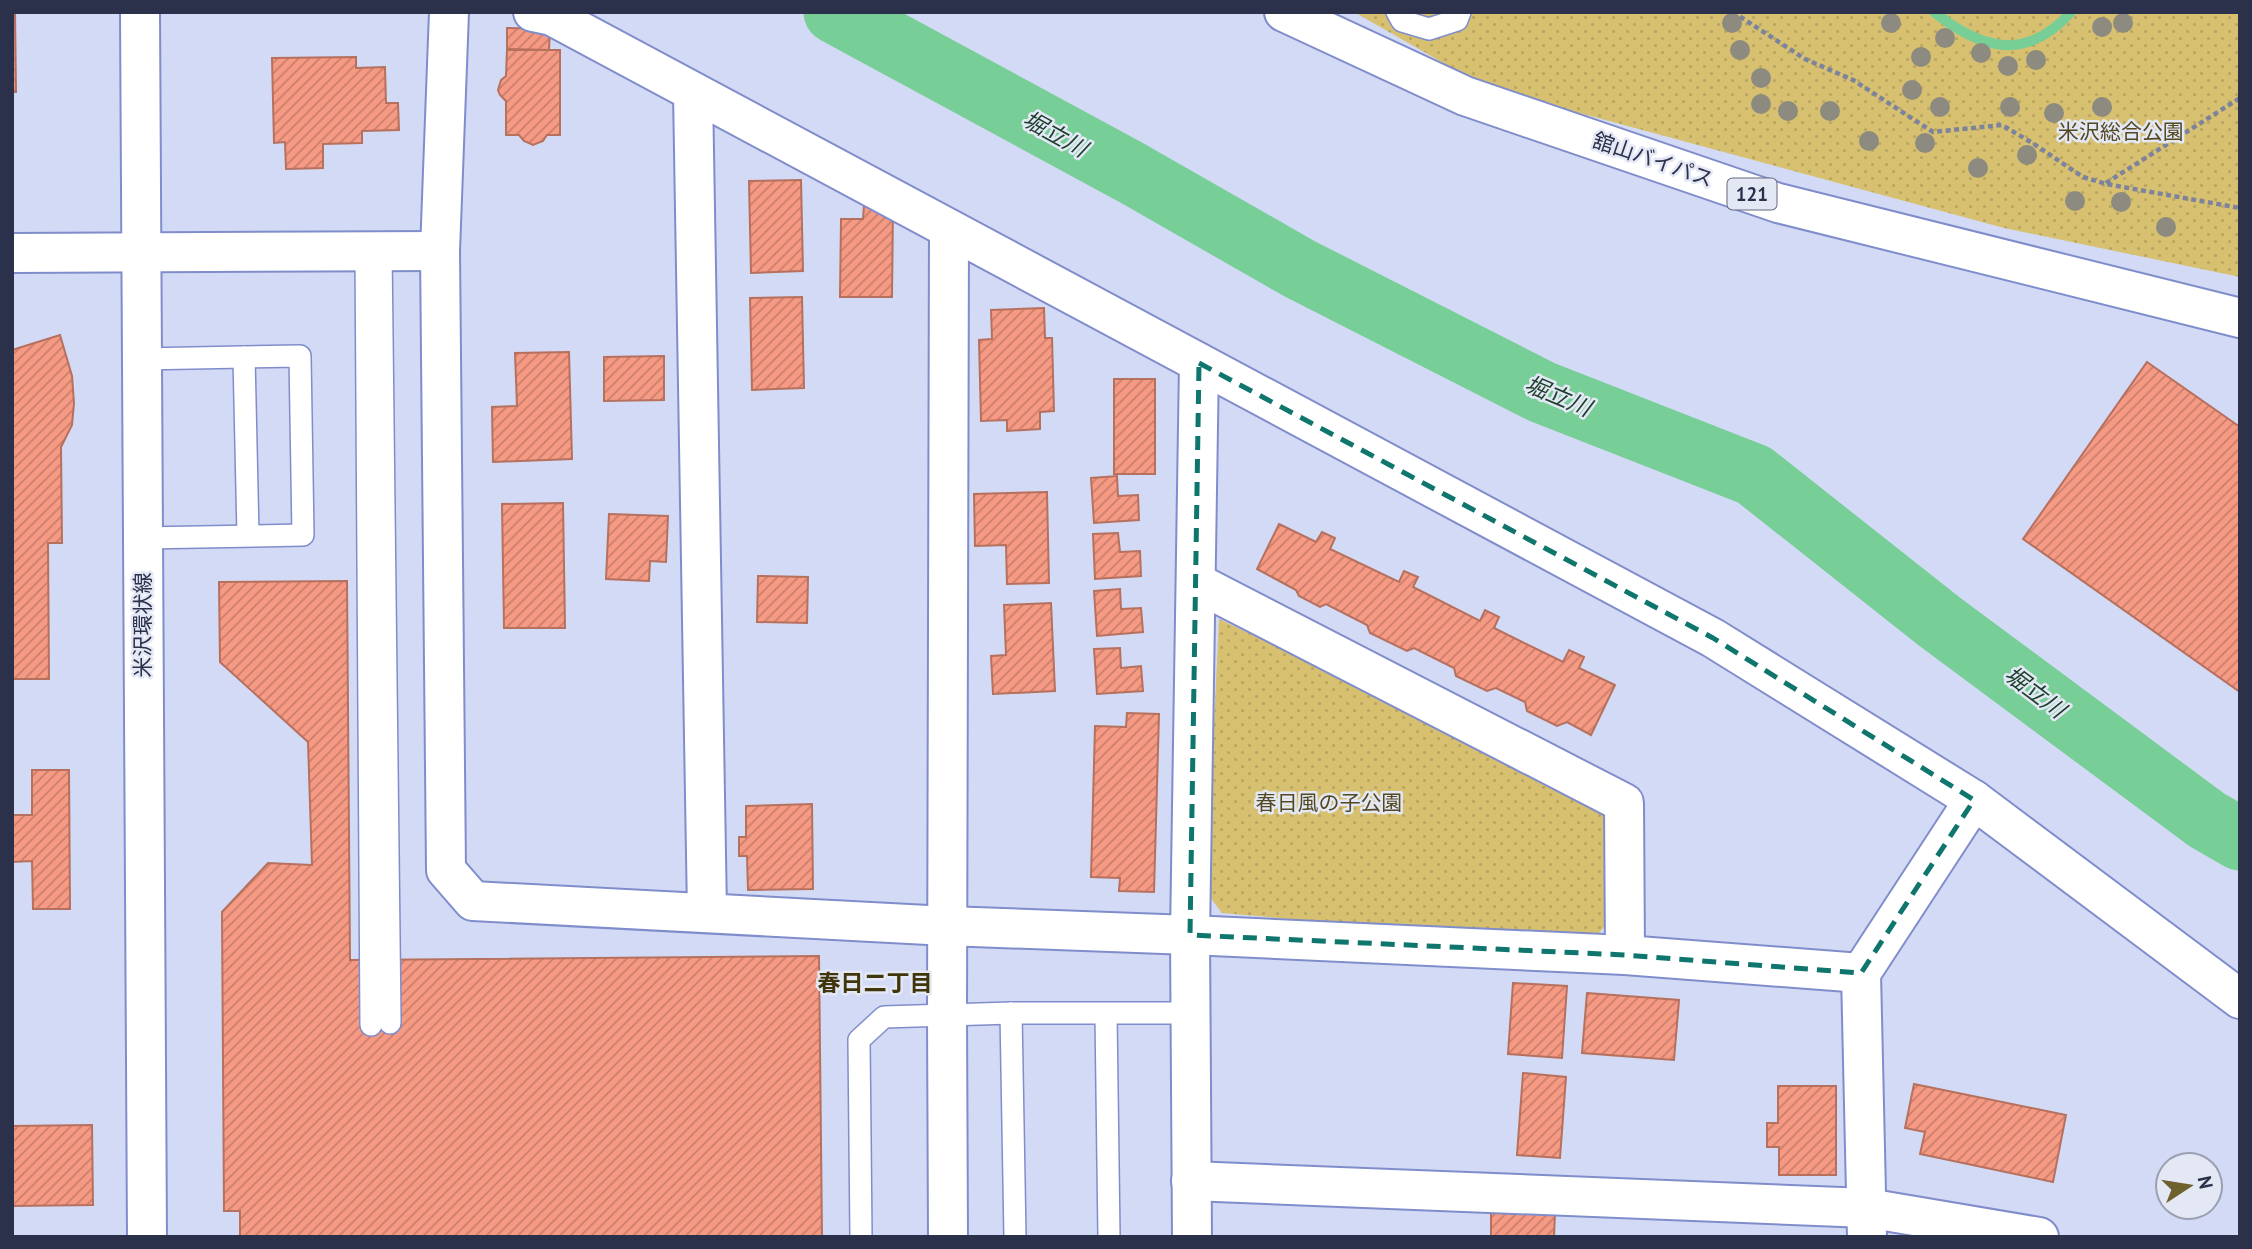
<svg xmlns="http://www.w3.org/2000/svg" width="2252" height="1249" font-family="'PT Sans','Noto Sans JP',sans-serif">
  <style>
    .park { fill: url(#park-dots) }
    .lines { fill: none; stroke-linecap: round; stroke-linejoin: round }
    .stream { stroke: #77ce97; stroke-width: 10 }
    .river { stroke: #77ce97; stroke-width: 63 }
    .building { fill: url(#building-hatch); stroke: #b6705e; stroke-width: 2 }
    .service-casing { stroke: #808dcb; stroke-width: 24 }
    .minor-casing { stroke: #808dcb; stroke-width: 42 }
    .secondary-casing { stroke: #808dcb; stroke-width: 42 }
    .trunk-casing { stroke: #808dcb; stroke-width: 42 }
    .path { stroke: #7d839d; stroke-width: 4.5; stroke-dasharray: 5 3.5; stroke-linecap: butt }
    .service { stroke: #fff; stroke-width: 21 }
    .minor { stroke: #fff; stroke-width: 38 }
    .secondary { stroke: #fff; stroke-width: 38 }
    .trunk { stroke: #fff; stroke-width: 38 }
    .tree { fill: #8d8a80 }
    .marked { fill: none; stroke: #0f766e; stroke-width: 5; stroke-dasharray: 14 9; stroke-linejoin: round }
    .labels { text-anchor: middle; stroke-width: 5; stroke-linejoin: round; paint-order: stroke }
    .shield { fill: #e4e8f5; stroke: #63687e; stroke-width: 2 }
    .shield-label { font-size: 19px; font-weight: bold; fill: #2c314b }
    .park-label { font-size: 21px; fill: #534821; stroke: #e4e8f5 }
    .street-label { font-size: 21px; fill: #2c314b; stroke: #e4e8f5 }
    .water-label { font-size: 23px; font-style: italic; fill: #1d412b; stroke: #e4e8f5 }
    .neighbourhood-label { font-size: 23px; font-weight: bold; fill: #40350b; stroke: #e4e8f5 }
  </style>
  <defs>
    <pattern id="park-dots" width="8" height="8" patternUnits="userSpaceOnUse" patternTransform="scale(1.75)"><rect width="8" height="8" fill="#d7c170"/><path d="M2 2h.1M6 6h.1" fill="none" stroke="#b9a662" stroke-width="1.8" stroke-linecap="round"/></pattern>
    <pattern id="building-hatch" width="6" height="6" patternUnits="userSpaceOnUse" patternTransform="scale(1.75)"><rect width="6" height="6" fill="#f79a83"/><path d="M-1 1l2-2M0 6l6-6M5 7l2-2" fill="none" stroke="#c87e6d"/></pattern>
  </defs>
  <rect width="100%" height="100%" fill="#d3daf5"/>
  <g class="park">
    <path d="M1354 12H2240V277L2004 228 1487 88Z"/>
    <path d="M1219 619 1615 808 1613 915 1590 945 1222 913 1206 892Z"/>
  </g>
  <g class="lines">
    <path class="stream" d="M1934 12C1982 50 2026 62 2071 12"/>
    <path class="river" d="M835 12 1132 173 1300 269 1542 392 1754 475 1940 622 2207 820 2240 839"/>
  </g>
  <g class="building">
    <path d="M12 12H15L16 92H12Z"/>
    <path d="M507 28 550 29 549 50 507 49Z"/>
    <path d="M507 50H560V135H547L543 141 533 145 524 141 519 135H506V101L500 95 498 90 501 80 506 76Z"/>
    <path d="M356 57V68L385 67 386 103H398L399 130 362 131V143L323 144V168L286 169 285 142 274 143 272 58Z"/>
    <path d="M801 180 803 271 751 273 749 181Z"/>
    <path d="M864 205H893L892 297H840L841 219H863Z"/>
    <path d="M802 297 804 388 752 390 750 298Z"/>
    <path d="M1044 308 1045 338H1052L1054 411 1040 412V429L1007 431V420L981 421 979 340 992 339 991 310Z"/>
    <path d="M60 335 72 376 74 403 72 425 61 447 62 543H48L49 679H12V350Z"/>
    <path d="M569 352 572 459 493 462 492 407 517 406 515 353Z"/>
    <path d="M664 356V400L604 401V357Z"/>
    <path d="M2147 362 2240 427V692L2023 539Z"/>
    <rect x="1114" y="379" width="41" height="95"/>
    <path d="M1117 476 1118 496 1138 495 1139 520 1094 523 1091 478Z"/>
    <path d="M1047 492 1049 583 1007 584 1006 545 975 546 974 494Z"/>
    <path d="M563 503 565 628H504L502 504Z"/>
    <path d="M609 514 668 516 666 562 650 561 649 581 606 579Z"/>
    <path d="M1279 524 1316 542 1322 532 1335 538 1330 549 1399 582 1404 571 1418 577 1413 587 1480 621 1485 610 1499 617 1494 628 1563 662 1569 650 1584 657 1579 668 1615 685 1591 735 1567 722 1557 726 1527 711 1525 702 1496 688 1487 691 1456 676 1454 668 1414 648 1407 651 1370 633 1367 625 1326 604 1320 607 1299 596 1296 590 1257 569Z"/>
    <path d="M1118 533 1120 552 1140 551 1141 576 1095 579 1093 534Z"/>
    <path d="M758 576 808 577 807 623 757 622Z"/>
    <path d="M347 581 350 960 819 956 822 1237H240V1211H224L222 912 268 863 312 865 308 742 220 662 219 582Z"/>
    <path d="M1120 589 1121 609 1141 608 1143 632 1097 636 1094 591Z"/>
    <path d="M1051 603 1055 691 993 694 991 656 1006 655 1004 605Z"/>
    <path d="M1120 648 1121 668 1141 666 1143 691 1097 694 1094 649Z"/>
    <path d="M1127 713 1159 714 1154 892 1119 891 1120 878 1091 877 1095 726 1126 727Z"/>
    <path d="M32 770H69L70 909H33L32 861 12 862V815H32Z"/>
    <path d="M812 804 813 889 748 890 747 856H739V837H746V806Z"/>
    <path d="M1513 983 1567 986 1562 1058 1508 1054Z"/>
    <path d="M1587 993 1679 1000 1674 1060 1582 1053Z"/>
    <path d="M1523 1073 1566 1077 1560 1158 1517 1155Z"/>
    <path d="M1914 1084 2066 1115 2053 1182 1920 1154 1925 1132 1905 1128Z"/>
    <path d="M1778 1086H1836V1175H1779V1147H1767V1123H1778Z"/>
    <path d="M92 1125 93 1205 12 1206V1126Z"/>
    <path d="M1491 1213H1555L1554 1236 1565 1237H1491Z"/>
  </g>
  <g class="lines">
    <defs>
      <g id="service">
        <path d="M1397 12 1402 21 1429 29 1457 20 1460 12"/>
        <path d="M366 251 371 1025"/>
        <path d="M381 251 390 1023"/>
        <path d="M244 357 248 535"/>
        <path d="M141 359 300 356 303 535 143 538"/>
        <path d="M1011 1013 1015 1237"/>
        <path d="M1106 1014 1109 1237"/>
        <path d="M861 1237 859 1040 884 1017 1011 1013H1191"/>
      </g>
      <g id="minor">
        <path d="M449 12 440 251 446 870 473 901 947 926 1190 935 1625 955 1861 973"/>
        <path d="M533 12 552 16 1713 638 1974 800 2240 999"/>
        <path d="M693 92 707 913"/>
        <path d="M12 253 440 251"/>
        <path d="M1197 583 1624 803 1625 955"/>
        <path d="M1191 1181 1867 1208 2039 1237"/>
        <path d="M948 1237 947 1015 949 229"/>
        <path d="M1192 1237 1190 935 1199 363"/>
        <path d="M1867 1237 1861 973 1974 800"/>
      </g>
      <path id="secondary" d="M140 12 147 1237"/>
      <path id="trunk" d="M1284 12 1465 96 1778 203 2240 318"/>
    </defs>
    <use href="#service" class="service-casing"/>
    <use href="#minor" class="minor-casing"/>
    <use href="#secondary" class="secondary-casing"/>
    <use href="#trunk" class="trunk-casing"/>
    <g class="path">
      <path d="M1733 12 1805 59 1853 80 1933 132 2002 125 2034 144 2083 177 2106 184 2240 208"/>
      <path d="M2106 183 2240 98"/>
    </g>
    <use href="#service" class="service"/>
    <use href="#minor" class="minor"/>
    <use href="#secondary" class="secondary"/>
    <use href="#trunk" class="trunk"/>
  </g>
  <g class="tree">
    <circle cx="1732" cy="23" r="10"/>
    <circle cx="1891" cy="23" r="10"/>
    <circle cx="2123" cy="23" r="10"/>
    <circle cx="2102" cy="27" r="10"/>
    <circle cx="1945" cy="38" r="10"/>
    <circle cx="1740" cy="50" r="10"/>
    <circle cx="1981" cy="53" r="10"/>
    <circle cx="1921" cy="57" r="10"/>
    <circle cx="2036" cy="60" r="10"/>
    <circle cx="2008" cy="66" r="10"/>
    <circle cx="1761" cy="78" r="10"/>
    <circle cx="1912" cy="90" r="10"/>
    <circle cx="1761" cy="104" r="10"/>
    <circle cx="1940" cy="107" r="10"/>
    <circle cx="2010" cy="107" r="10"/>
    <circle cx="2102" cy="107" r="10"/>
    <circle cx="1788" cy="111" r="10"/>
    <circle cx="1830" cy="111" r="10"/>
    <circle cx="2054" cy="113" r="10"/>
    <circle cx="1869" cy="141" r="10"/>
    <circle cx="1925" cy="143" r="10"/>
    <circle cx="2027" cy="155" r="10"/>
    <circle cx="1978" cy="168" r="10"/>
    <circle cx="2075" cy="201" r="10"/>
    <circle cx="2121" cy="202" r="10"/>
    <circle cx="2166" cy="227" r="10"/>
  </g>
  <path class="marked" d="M1199 363 1713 638 1974 800 1861 973 1625 955 1190 935Z"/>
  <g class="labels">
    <rect class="shield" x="1727.5" y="178.5" width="49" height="31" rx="5"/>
    <g class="shield-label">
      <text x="1752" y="201">121</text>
    </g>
    <g class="park-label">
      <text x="2121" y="139">米沢総合公園</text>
      <text x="1329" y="810">春日風の子公園</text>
    </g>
    <g class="street-label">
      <text transform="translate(1653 160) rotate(19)" y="7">舘山バイパス</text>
      <text transform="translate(143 625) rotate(-90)" y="7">米沢環状線</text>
    </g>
    <g class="water-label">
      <text transform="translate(1055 134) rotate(29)" y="8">堀立川</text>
      <text transform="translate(1558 396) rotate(23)" y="8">堀立川</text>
      <text transform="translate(2035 692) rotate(37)" y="8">堀立川</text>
    </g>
    <g class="neighbourhood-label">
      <text x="875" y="991">春日二丁目</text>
    </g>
  </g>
  <rect width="2252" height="1249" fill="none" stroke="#2c314b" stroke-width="28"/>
  <g transform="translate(2189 1186) rotate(78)"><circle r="33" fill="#e4e8f5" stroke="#9a9fb1" stroke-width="2"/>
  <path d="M0-5L12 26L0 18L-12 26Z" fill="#6e612e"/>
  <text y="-10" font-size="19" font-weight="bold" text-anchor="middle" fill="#2c314b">N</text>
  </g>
</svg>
